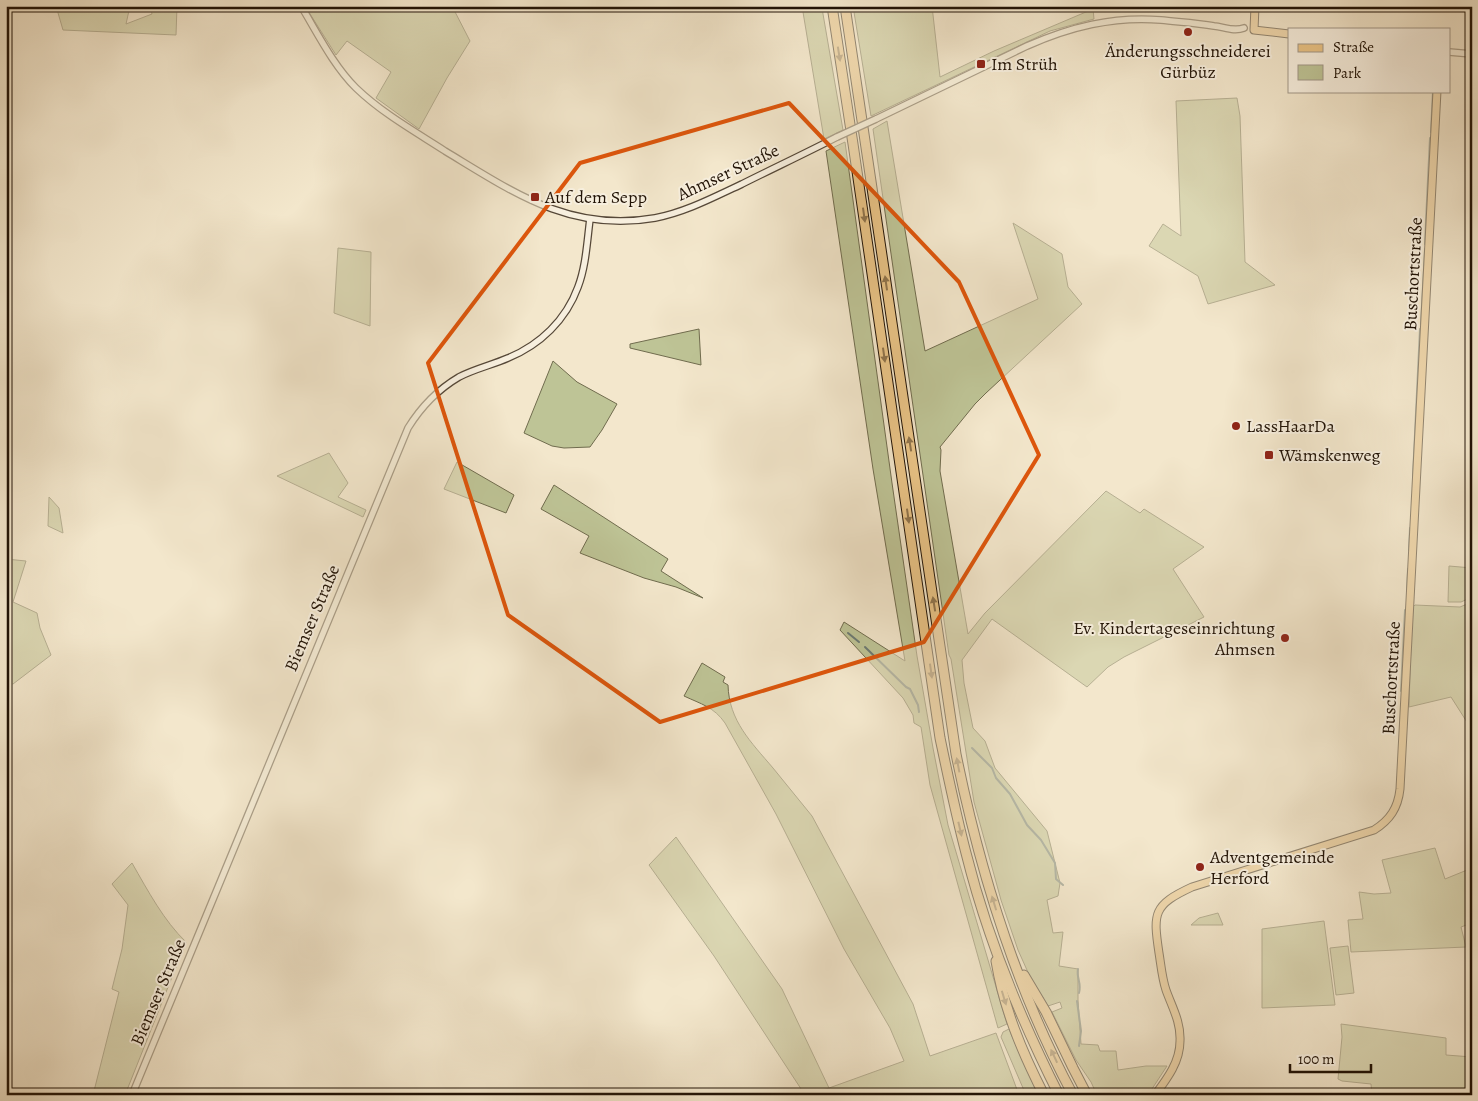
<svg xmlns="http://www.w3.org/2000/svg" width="1478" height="1101" font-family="Alegreya,serif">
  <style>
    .green { fill: #bec496; stroke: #706c4e }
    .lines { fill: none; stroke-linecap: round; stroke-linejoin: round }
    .stream { stroke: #6b7a74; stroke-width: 2 }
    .minor-casing { stroke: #564838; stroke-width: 8 }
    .major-casing { stroke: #211306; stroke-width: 9 }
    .highway-casing { stroke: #211306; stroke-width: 11 }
    .minor { stroke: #f7efde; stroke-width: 5.5 }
    .major { stroke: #eac486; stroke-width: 7 }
    .highway { stroke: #eac486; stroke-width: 9 }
    .minor-bridge-casing { stroke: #564838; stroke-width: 8; stroke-linecap: butt }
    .minor-bridge { stroke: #f7efde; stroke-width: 5.5 }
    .oneway { fill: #90744c }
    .marked { fill: none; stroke: #de560c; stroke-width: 4; stroke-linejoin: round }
    .poi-dot { fill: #8f2418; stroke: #f7efde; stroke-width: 2 }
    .labels { text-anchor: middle; stroke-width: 4; stroke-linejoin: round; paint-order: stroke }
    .poi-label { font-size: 18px; fill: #211306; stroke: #f7efde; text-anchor: start }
    .street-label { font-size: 18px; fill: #211306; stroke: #f7efde }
  </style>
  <rect width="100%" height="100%" fill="#f3e7cc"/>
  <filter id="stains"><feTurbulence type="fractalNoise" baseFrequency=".004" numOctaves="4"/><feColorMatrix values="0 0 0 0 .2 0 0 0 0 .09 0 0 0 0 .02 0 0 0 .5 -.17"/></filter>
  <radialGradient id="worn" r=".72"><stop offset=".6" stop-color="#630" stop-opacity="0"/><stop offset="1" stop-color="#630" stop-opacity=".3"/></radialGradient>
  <g class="green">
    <path d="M56 6H130L126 24 152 14 150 6H177L176 35 63 30Z"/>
    <path d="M305 6H452L470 41 447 78 419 129 376 98 391 72 347 41 336 55Z"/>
    <path d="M802 6H822L823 14 843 130 824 139Z"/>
    <path d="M853 6H932L940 77 994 51 1093 9 1094 19 1050 31 871 116Z"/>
    <path d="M1237 98 1240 116 1245 262 1275 285 1208 304 1198 276 1149 246 1163 224 1181 236 1176 101Z"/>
    <path d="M887 121 925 351 1038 299 1013 223 1062 254 1068 287 1082 304 986 393 975 404 940 447 941 450 940 471 968 634 985 613 1106 491 1140 513 1144 509 1204 547 1173 569 1204 617 1124 657 1108 667 1087 687 992 619 962 660 964 683 973 728 985 741 995 768 1047 831 1060 883 1058 896 1047 900 1053 933 1063 932 1059 966 1078 969V1000L1081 1044 1098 1045 1100 1051H1116L1118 1070 1146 1066H1167L1148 1095H1097L1091 1082 1076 1060 1052 1012 1062 1008 1060 1002 1048 1006 1042 996 1035 988 1018 950 1001 900 974 802 951 659 949 655 873 129Z"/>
    <path d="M845 142 892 483 917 656 933 748 948 825 1007 1024 998 1028 930 785 921 727 914 723 913 715 903 698 840 630 844 622 905 661 873 469 826 151Z"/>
    <path d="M338 248 371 252 370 326 334 313Z"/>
    <path d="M699 329 701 365 630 348V344Z"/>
    <path d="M553 361 577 382 617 404 602 430 590 447 564 448 552 446 524 433Z"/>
    <path d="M329 453 348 483 338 497 366 510 363 517 277 476Z"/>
    <path d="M457 462 514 495 506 513 444 489Z"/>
    <path d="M554 485 668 559 661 571 703 598 676 587 644 578 580 553 589 536 541 509Z"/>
    <path d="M49 497 59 508 63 533 48 526Z"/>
    <path d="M6 559 26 561 13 602 37 613 40 628 51 655 13 684 6 685Z"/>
    <path d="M1449 566 1472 568V597L1461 602H1448Z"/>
    <path d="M1472 602V730L1451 697 1409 707 1412 608 1415 605 1460 607Z"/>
    <path d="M702 663 725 677 723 682 728 685C729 721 751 742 773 768 786 784 799 800 812 816L913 1004 930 1056 996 1033 1019 1095H824L830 1092 829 1088 805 1095 714 956 649 865 676 837 782 989 829 1088 904 1061 890 1028 844 949 776 814 725 723C714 707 701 704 684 696Z"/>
    <path d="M1435 848 1445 879 1472 868V923L1461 927 1466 947 1351 952 1348 920 1363 919 1359 892 1374 894 1391 893 1382 860Z"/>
    <path d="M132 863C148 891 164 921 186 942L125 1095H93L119 992 112 989 122 949 128 905 112 884Z"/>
    <path d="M1218 913 1223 925H1191L1199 918Z"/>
    <path d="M1324 921 1335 1005 1262 1008V929Z"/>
    <path d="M1348 946 1354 993 1336 995 1330 948Z"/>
    <path d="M1341 1024 1446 1038V1055L1472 1057V1095H1372L1371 1084 1342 1081 1338 1079 1342 1037Z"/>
    <path d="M1009 1029 1011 1034 1038 1095H1026L1001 1037 1003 1032Z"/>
  </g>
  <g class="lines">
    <g class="stream">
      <path d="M1431 132 1433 91"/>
      <path d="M1426 221 1430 138"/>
      <path d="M1425 244 1426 222"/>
      <path d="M1421 324 1425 249"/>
      <path d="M1413 476 1420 329"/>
      <path d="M1409 550 1410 528"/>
      <path d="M1407 592 1408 569"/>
      <path d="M848 633 859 642"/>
      <path d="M865 647 906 687 910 689 918 705 919 712"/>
      <path d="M1401 691 1405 610"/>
      <path d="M972 748 992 768 996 778 1010 794 1027 825 1041 840 1055 863 1056 879 1063 885"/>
      <path d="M1078 969C1076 977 1082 984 1079 993"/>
      <path d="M1077 1001 1081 1031 1079 1046"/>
    </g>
    <defs>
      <g id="minor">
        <path d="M301 6C318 34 333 65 356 88 382 113 414 131 445 151 513 192 570 233 655 218 686 212 714 197 742 184 774 168 806 153 837 137"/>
        <path d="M1449 52 1472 54"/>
        <path d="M876 119 1027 46C1070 27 1113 16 1161 20 1179 22 1197 23 1214 26 1224 27 1234 32 1244 28"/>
        <path d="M132 1095 408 428C421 407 437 390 459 377 474 369 492 365 508 358 540 345 566 320 578 287 586 266 587 242 590 219"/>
      </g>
      <g id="major">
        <path d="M1255 6 1254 30 1289 34"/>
        <path d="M1155 1095C1167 1079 1180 1062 1180 1041 1181 1022 1172 1007 1166 990 1162 978 1161 965 1159 953 1153 913 1153 905 1192 887L1374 830C1390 820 1398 808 1400 789L1437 91"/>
      </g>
      <g id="highway">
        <path d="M832 6 853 144 940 738C948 776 956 815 966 853 987 937 1020 1018 1059 1095"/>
        <path d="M845 6 956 754C980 872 1016 989 1073 1095"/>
        <path d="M996 961C1004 1009 1022 1052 1044 1095"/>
        <path d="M1024 975 1046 1012 1073 1068 1087 1095"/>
      </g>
    </defs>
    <use href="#minor" class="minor-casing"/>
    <use href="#major" class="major-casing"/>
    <use href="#highway" class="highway-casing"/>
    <use href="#minor" class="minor"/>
    <use href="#major" class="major"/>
    <use href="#highway" class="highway"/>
    <defs>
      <path id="minor-bridge" d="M837 137 876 119"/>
    </defs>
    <use href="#minor-bridge" class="minor-bridge-casing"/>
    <use href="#minor-bridge" class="minor-bridge"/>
  </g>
  <defs><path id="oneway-solid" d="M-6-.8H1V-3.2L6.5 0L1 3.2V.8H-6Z" transform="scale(1.25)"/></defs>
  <g class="oneway">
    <use href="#oneway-solid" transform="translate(839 54) rotate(81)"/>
    <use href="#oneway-solid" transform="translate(864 215) rotate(82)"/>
    <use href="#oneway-solid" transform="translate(886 283) rotate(-98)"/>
    <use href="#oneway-solid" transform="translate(884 355) rotate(82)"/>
    <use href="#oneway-solid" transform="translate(910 444) rotate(-99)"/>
    <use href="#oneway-solid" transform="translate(908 516) rotate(82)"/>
    <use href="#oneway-solid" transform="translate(934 604) rotate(-99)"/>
    <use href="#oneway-solid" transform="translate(931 671) rotate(82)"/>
    <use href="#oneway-solid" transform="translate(958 765) rotate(-101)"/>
    <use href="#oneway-solid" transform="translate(960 829) rotate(77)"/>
    <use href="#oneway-solid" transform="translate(994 903) rotate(-107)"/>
    <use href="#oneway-solid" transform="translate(1004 998) rotate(73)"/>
    <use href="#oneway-solid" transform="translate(1054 1056) rotate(-115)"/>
  </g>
  <path d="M0 0H1478V1101H0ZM789 103 959 282 1039 455 924 642 660 722 508 615 428 363 580 163Z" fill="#f3e7cc" fill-opacity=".55" fill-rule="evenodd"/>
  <path class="marked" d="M789 103 959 282 1039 455 924 642 660 722 508 615 428 363 580 163Z"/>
  <g class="poi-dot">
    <circle cx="1188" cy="32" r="5"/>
    <rect x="976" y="59" width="10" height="10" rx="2.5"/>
    <rect x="530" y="192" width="10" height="10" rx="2.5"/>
    <circle cx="1236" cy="426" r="5"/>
    <rect x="1264" y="450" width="10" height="10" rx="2.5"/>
    <circle cx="1285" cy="638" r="5"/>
    <circle cx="1200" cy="867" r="5"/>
  </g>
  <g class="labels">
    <g class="poi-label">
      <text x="1188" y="57" text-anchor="middle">Änderungsschneiderei<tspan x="1188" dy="21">Gürbüz</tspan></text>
      <text x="991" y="70">Im Strüh</text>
      <text x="545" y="203">Auf dem Sepp</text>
      <text x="1246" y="432">LassHaarDa</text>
      <text x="1279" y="461">Wämskenweg</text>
      <text x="1275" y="634" text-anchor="end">Ev. Kindertageseinrichtung<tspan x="1275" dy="21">Ahmsen</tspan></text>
      <text x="1210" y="863">Adventgemeinde<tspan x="1210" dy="21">Herford</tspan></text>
    </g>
    <g class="street-label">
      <text transform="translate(728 172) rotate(-25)" y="6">Ahmser Straße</text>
      <text transform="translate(1413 274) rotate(-87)" y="6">Buschortstraße</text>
      <text transform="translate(312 618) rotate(-67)" y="6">Biemser Straße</text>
      <text transform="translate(1391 678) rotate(-87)" y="6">Buschortstraße</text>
      <text transform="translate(158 992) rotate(-67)" y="6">Biemser Straße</text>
    </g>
  </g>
  <rect width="1478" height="1101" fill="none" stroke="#f3e7cc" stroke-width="25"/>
  <rect x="8" y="8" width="1463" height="1086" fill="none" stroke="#211306" stroke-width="2.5"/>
  <rect x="12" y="12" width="1453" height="1076" fill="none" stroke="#211306"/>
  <rect x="1288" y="28" width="162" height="65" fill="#f7efde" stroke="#a19788"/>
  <rect x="1298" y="44" width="25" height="8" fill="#eac486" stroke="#a19788"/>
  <text x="1333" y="52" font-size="15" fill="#211306">Straße</text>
  <rect x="1298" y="65" width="25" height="15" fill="#bec496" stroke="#a19788"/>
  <text x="1333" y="78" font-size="15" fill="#211306">Park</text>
  <path d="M1290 1064v8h81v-8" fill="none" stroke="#211306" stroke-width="2.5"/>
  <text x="1298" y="1064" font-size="15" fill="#211306" stroke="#f7efde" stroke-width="4" paint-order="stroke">100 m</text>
  <rect width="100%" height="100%" filter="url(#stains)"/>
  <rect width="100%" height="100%" fill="url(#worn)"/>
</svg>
